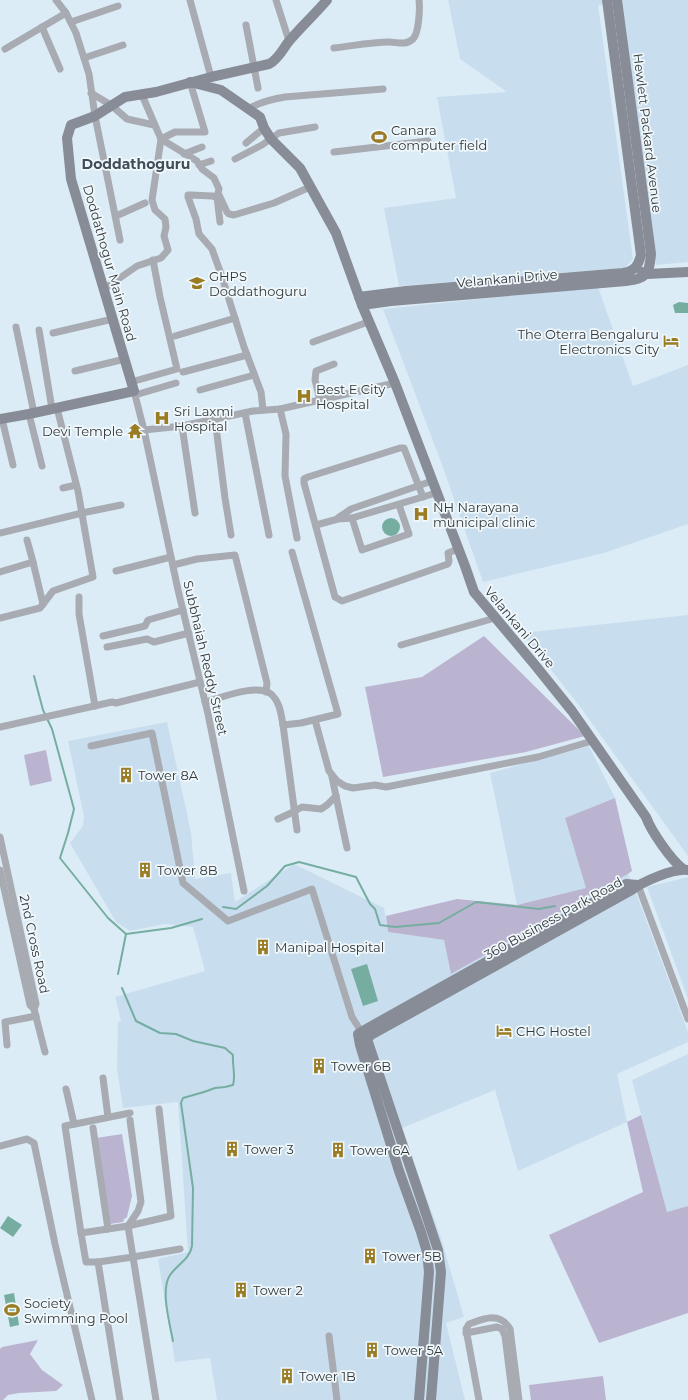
<svg xmlns="http://www.w3.org/2000/svg" width="688" height="1400" font-family="Montserrat,sans-serif">
  <style>
    .built { fill: #c8deee }
    .green { fill: #bbb4d0 }
    .water { fill: #75aea1 }
    .lines { fill: none; stroke-linecap: round; stroke-linejoin: round }
    .stream { stroke: #75aea1; stroke-width: 2 }
    .street { stroke: #a8abb2; stroke-width: 7 }
    .secondary { stroke: #888c97; stroke-width: 10 }
    .labels { text-anchor: middle; stroke-width: 3.5; stroke-linejoin: round; paint-order: stroke }
    .poi-label { font-size: 13px; fill: #31383c; stroke: #f1f8fc; text-anchor: start }
    .street-label { font-size: 13px; fill: #31383c; stroke: #f1f8fc }
    .neighbourhood-label { font-size: 14px; font-weight: bold; fill: #404e57; stroke: #f1f8fc }
  </style>
  <rect width="100%" height="100%" fill="#dcecf7"/>
  <g class="built">
    <path d="M448 0H688V262L656 265 619 2 598 5 633 259 625 268 399 286 384 208 456 198 437 97 507 92 460 59Z"/>
    <path d="M598 287 633 386 688 365V524L604 553 483 582 441 462 383 309Z"/>
    <path d="M688 615V856L581 708 522 633Z"/>
    <path d="M167 722 191 832 195 879 231 873 235 902 294 864 384 908 388 932 444 940 451 974 628 874 636 893 688 1032V1042L617 1074 627 1122 518 1171 495 1090 402 1128 441 1238 464 1317 446 1323 465 1400H217L210 1358 175 1362 158 1259 188 1252 178 1102 123 1108 117 1069 118 1022 121 1021 115 997 205 971 193 927 165 924 130 931 116 922 70 843 83 826 84 816 68 741Z"/>
    <path d="M589 746 615 798 565 818 587 888 517 905 490 773Z"/>
    <path d="M688 877V999L647 887Z"/>
    <path d="M688 1054V1206L667 1212 632 1080Z"/>
  </g>
  <g class="green">
    <path d="M484 636 585 736 526 752 383 777 365 687 422 677Z"/>
    <path d="M46 750 52 781 30 786 24 755Z"/>
    <path d="M615 798 632 871 628 874 451 974 444 940 388 932 386 916 457 899 517 905 586 888 565 818Z"/>
    <path d="M641 1115 667 1212 688 1206V1313L599 1343 549 1235 643 1192 627 1122Z"/>
    <path d="M122 1134 132 1196 127 1217 124 1219 123 1222 110 1224 96 1138Z"/>
    <path d="M38 1340 30 1354 42 1370 63 1385 56 1391 19 1393 8 1395 3 1400H0V1349L2 1347Z"/>
    <path d="M603 1376 606 1400H531L529 1385Z"/>
  </g>
  <g class="water">
    <path d="M679 302 688 303V313H675L673 305Z"/>
    <circle cx="391" cy="527" r="9"/>
    <path d="M367 964 378 1001 363 1006 351 969Z"/>
    <path d="M8 1216 22 1225 13 1237 0 1228Z"/>
    <path d="M14 1293 19 1325 10 1327 4 1295Z"/>
  </g>
  <g class="lines">
    <g class="stream">
      <path d="M34 676 43 710 52 729 74 809 68 833 60 858 108 918 126 934 171 928 202 919"/>
      <path d="M223 907 236 909 267 886 285 866 299 862 356 877 370 904 375 909 380 925 395 927 439 923 476 902 539 909 555 906"/>
      <path d="M118 974 126 934"/>
      <path d="M122 988 136 1021 160 1033 176 1034 193 1041 225 1048 233 1055C232 1065 236 1075 233 1085L225 1087 215 1088 204 1092 183 1098 181 1103 193 1188 192 1246C190 1259 177 1265 170 1275 160 1290 170 1324 173 1341"/>
    </g>
    <g class="street">
      <path d="M56 0 66 13 76 33 89 74 95 116 120 240"/>
      <path d="M190 0 211 77"/>
      <path d="M276 0 289 41"/>
      <path d="M71 22 118 6"/>
      <path d="M246 25 258 88"/>
      <path d="M42 27 60 69"/>
      <path d="M334 48C352 46 371 42 389 42 398 42 405 46 413 39 419 33 420 8 419 0"/>
      <path d="M5 49 66 13"/>
      <path d="M84 58 123 45"/>
      <path d="M91 93 111 105 127 119 154 125"/>
      <path d="M142 95 161 139 197 161 202 169 214 178 219 189 217 197 220 222"/>
      <path d="M248 109C260 102 272 99 285 97L383 89"/>
      <path d="M246 143 264 128"/>
      <path d="M334 152 428 141"/>
      <path d="M184 154 202 147"/>
      <path d="M235 159 262 145 279 133 315 127"/>
      <path d="M199 165 211 161"/>
      <path d="M219 195 227 212 229 214 234 215 274 203 310 187"/>
      <path d="M217 197 212 196 191 195H188V197L196 219 199 234 212 249 221 274 244 347 261 392 263 410"/>
      <path d="M116 216 145 203"/>
      <path d="M104 289 137 266 161 258 168 250 164 236 166 227 165 219 155 210 152 200 161 139 175 132H205L190 82"/>
      <path d="M16 327 34 413"/>
      <path d="M39 330 52 409"/>
      <path d="M53 333 113 319"/>
      <path d="M175 336 235 318"/>
      <path d="M313 342 368 322"/>
      <path d="M75 371 125 359"/>
      <path d="M183 372 247 355"/>
      <path d="M131 382 177 369 160 297 153 260"/>
      <path d="M200 390 254 375"/>
      <path d="M134 391 144 430 182 426 253 411 280 409 395 383"/>
      <path d="M135 395 176 383"/>
      <path d="M320 400 315 380 316 371 334 364"/>
      <path d="M280 409 286 434 285 476 297 538"/>
      <path d="M245 413 269 535"/>
      <path d="M29 414 42 466"/>
      <path d="M2 419 13 465"/>
      <path d="M215 419 225 498 231 535"/>
      <path d="M182 426 195 513"/>
      <path d="M144 430 178 590 208 714 244 891"/>
      <path d="M63 488 76 485"/>
      <path d="M423 497 404 448H400L308 477 304 479V483L335 597 342 601 448 564 449 561 448 553 458 549"/>
      <path d="M338 518 351 509 432 481"/>
      <path d="M352 518 362 550 409 534 399 505"/>
      <path d="M316 525 338 519 352 518 436 493"/>
      <path d="M0 533 82 513 121 505"/>
      <path d="M27 540 33 562"/>
      <path d="M173 565 197 559 235 555 267 683 266 692"/>
      <path d="M116 571 171 557"/>
      <path d="M0 572 33 562 43 604"/>
      <path d="M79 597V614L95 706"/>
      <path d="M0 618 40 608 53 591 93 577 78 491 57 408"/>
      <path d="M103 636 145 626 148 620 183 610"/>
      <path d="M401 645 495 618"/>
      <path d="M107 647 147 639 154 642 189 633"/>
      <path d="M205 702C221 698 256 683 271 694 280 702 281 714 283 725L301 723 338 714 292 552"/>
      <path d="M315 720 329 771 337 781 345 786 353 788 375 785 386 787 538 757 592 741"/>
      <path d="M283 725 297 830"/>
      <path d="M0 727 112 702 116 703 200 682"/>
      <path d="M91 746 152 733 183 883 228 921 312 889 352 1017 364 1036"/>
      <path d="M332 777 347 848"/>
      <path d="M278 819 291 813 302 807 321 809 327 805 336 796"/>
      <path d="M0 837 36 1004 34 1009 45 1052"/>
      <path d="M0 870 30 1005 34 1009"/>
      <path d="M638 885 688 1019"/>
      <path d="M7 1045 5 1022 36 1016"/>
      <path d="M103 1078 108 1117"/>
      <path d="M66 1089 74 1124"/>
      <path d="M130 1120 141 1202 138 1211 128 1226 171 1216 159 1109"/>
      <path d="M93 1128 108 1229"/>
      <path d="M0 1146 27 1139 34 1143 55 1244 92 1400"/>
      <path d="M128 1226 133 1257 98 1262H86L81 1233Z"/>
      <path d="M81 1233 65 1126 130 1113"/>
      <path d="M98 1262 120 1400"/>
      <path d="M466 1333 497 1327 502 1329 505 1336 513 1400"/>
      <path d="M329 1336 337 1400"/>
      <path d="M156 1400 133 1257 180 1249"/>
      <path d="M479 1400 466 1329 469 1324C485 1318 500 1312 510 1329L519 1400"/>
    </g>
    <g class="secondary">
      <path d="M190 82 221 90 260 117 264 128 271 139 300 168 336 233 362 305 395 383 465 566 474 592 535 665 572 711 646 817C651 831 671 860 683 869"/>
      <path d="M642 272 647 274 688 272"/>
      <path d="M359 297 406 291 623 273C635 271 638 266 641 255L607 0"/>
      <path d="M362 305 391 301 626 281C647 278 649 275 651 254L617 0"/>
      <path d="M0 419 29 414 134 391 71 179 67 138 71 125 95 116 125 97 156 92 211 77 269 64C279 59 283 48 290 40 302 26 315 14 327 0"/>
      <path d="M419 1400 429 1272 427 1252 421 1232 399 1171 360 1045 358 1034 368 1028 626 884 638 885"/>
      <path d="M431 1400 441 1272 438 1250 367 1039 371 1035 630 891C642 882 673 868 688 870"/>
    </g>
  </g>
  <defs>
    <symbol id="stadium-bare" viewBox="-9 -9 18 18"><path d="M0-5a6.5 5 0 1 0 0 10a6.5 5 0 1 0 0-10ZM-3.5-1.8h7v3.6h-7Z" fill="#9a7c25" stroke="#f1f8fc" stroke-width="2.5" paint-order="stroke"/></symbol>
    <symbol id="school-bare" viewBox="-9 -9 18 18"><path d="M0-5L7-2L0 1L-7-2ZM-4 1L0 2.5L4 1V4Q0 6-4 4Z" fill="#9a7c25" stroke="#f1f8fc" stroke-width="2.5" paint-order="stroke"/></symbol>
    <symbol id="hotel-bare" viewBox="-9 -9 18 18"><path d="M-6-4.5h1.5V1H6V5H4.5V3h-9V5H-6ZM-4 0a1.8 1.8 0 1 1 3.6 0ZM.5 0V-2.5h3Q6-2.5 6 0Z" fill="#9a7c25" stroke="#f1f8fc" stroke-width="2.5" paint-order="stroke"/></symbol>
    <symbol id="hospital-bare" viewBox="-9 -9 18 18"><path d="M-5-5h3v3.5h4V-5h3V5h-3V1.5h-4V5h-3Z" fill="#9a7c25" stroke="#f1f8fc" stroke-width="2.5" paint-order="stroke"/></symbol>
    <symbol id="temple-bare" viewBox="-9 -9 18 18"><path d="M0-6L5-2H3V0L6.5 2.5H4V6H1.5V3h-3V6H-4V2.5H-6.5L-3 0V-2H-5Z" fill="#9a7c25" stroke="#f1f8fc" stroke-width="2.5" paint-order="stroke"/></symbol>
    <symbol id="building-bare" viewBox="-9 -9 18 18"><path d="M-4-6H4V6H1V3H-1V6H-4ZM-2.5-4.3h1.7v1.8h-1.7ZM.8-4.3h1.7v1.8H.8ZM-2.5-1h1.7V.8h-1.7ZM.8-1h1.7V.8H.8Z" fill="#9a7c25" stroke="#f1f8fc" stroke-width="2.5" paint-order="stroke"/></symbol>
  </defs>
  <g fill-rule="evenodd">
    <use href="#stadium-bare" x="368" y="126" width="22" height="22"/>
    <use href="#school-bare" x="186" y="272" width="22" height="22"/>
    <use href="#hotel-bare" x="660" y="330" width="22" height="22"/>
    <use href="#hospital-bare" x="293" y="385" width="22" height="22"/>
    <use href="#hospital-bare" x="151" y="407" width="22" height="22"/>
    <use href="#temple-bare" x="124" y="420" width="22" height="22"/>
    <use href="#hospital-bare" x="410" y="503" width="22" height="22"/>
    <use href="#building-bare" x="115" y="764" width="22" height="22"/>
    <use href="#building-bare" x="134" y="859" width="22" height="22"/>
    <use href="#building-bare" x="252" y="936" width="22" height="22"/>
    <use href="#hotel-bare" x="493" y="1020" width="22" height="22"/>
    <use href="#building-bare" x="308" y="1055" width="22" height="22"/>
    <use href="#building-bare" x="221" y="1138" width="22" height="22"/>
    <use href="#building-bare" x="327" y="1139" width="22" height="22"/>
    <use href="#building-bare" x="359" y="1245" width="22" height="22"/>
    <use href="#building-bare" x="230" y="1279" width="22" height="22"/>
    <use href="#stadium-bare" x="1" y="1299" width="22" height="22"/>
    <use href="#building-bare" x="361" y="1339" width="22" height="22"/>
    <use href="#building-bare" x="276" y="1365" width="22" height="22"/>
  </g>
  <g class="labels">
    <g class="poi-label">
      <text x="391" y="135">Canara<tspan x="391" dy="15">computer field</tspan></text>
      <text x="209" y="281">GHPS<tspan x="209" dy="15">Doddathoguru</tspan></text>
      <text x="659" y="339" text-anchor="end">The Oterra Bengaluru<tspan x="659" dy="15">Electronics City</tspan></text>
      <text x="316" y="394">Best E City<tspan x="316" dy="15">Hospital</tspan></text>
      <text x="174" y="416">Sri Laxmi<tspan x="174" dy="15">Hospital</tspan></text>
      <text x="123" y="436" text-anchor="end">Devi Temple</text>
      <text x="433" y="512">NH Narayana<tspan x="433" dy="15">municipal clinic</tspan></text>
      <text x="138" y="780">Tower 8A</text>
      <text x="157" y="875">Tower 8B</text>
      <text x="275" y="952">Manipal Hospital</text>
      <text x="516" y="1036">CHG Hostel</text>
      <text x="331" y="1071">Tower 6B</text>
      <text x="244" y="1154">Tower 3</text>
      <text x="350" y="1155">Tower 6A</text>
      <text x="382" y="1261">Tower 5B</text>
      <text x="253" y="1295">Tower 2</text>
      <text x="24" y="1308">Society<tspan x="24" dy="15">Swimming Pool</tspan></text>
      <text x="384" y="1355">Tower 5A</text>
      <text x="299" y="1381">Tower 1B</text>
    </g>
    <g class="street-label">
      <text transform="translate(648 133) rotate(83)" y="5">Hewlett Packard Avenue</text>
      <text transform="translate(110 263) rotate(74)" y="5">Doddathogur Main Road</text>
      <text transform="translate(507 278) rotate(-5)" y="5">Velankani Drive</text>
      <text transform="translate(520 627) rotate(50)" y="5">Velankani Drive</text>
      <text transform="translate(206 658) rotate(77)" y="5">Subbhaiah Reddy Street</text>
      <text transform="translate(553 918) rotate(-29)" y="5">360 Business Park Road</text>
      <text transform="translate(35 944) rotate(78)" y="5">2nd Cross Road</text>
    </g>
    <g class="neighbourhood-label">
      <text x="136" y="169">Doddathoguru</text>
    </g>
  </g>
</svg>
